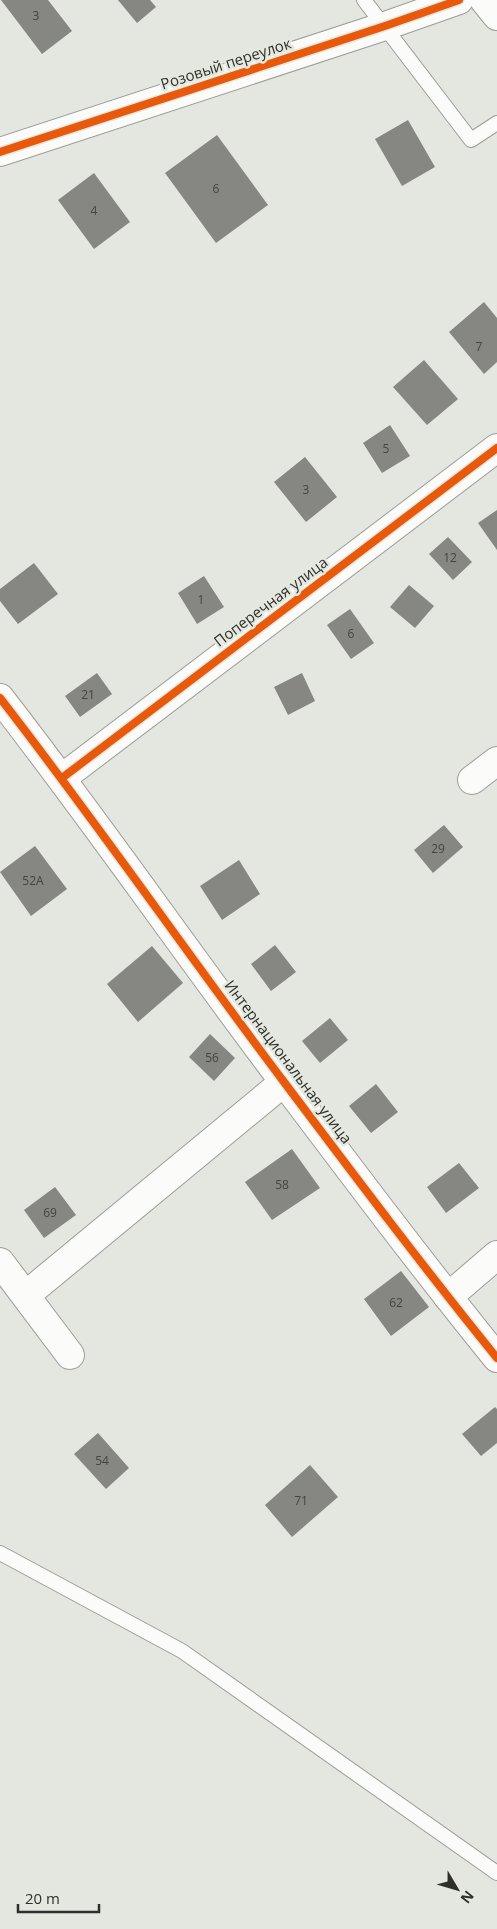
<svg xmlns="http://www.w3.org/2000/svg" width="497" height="1929" font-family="'Open Sans',sans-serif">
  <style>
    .building { fill: #868783 }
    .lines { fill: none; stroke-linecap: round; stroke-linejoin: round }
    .lane-casing { stroke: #9c9d9a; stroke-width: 16 }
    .street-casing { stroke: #9c9d9a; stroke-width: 30 }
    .secondary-casing { stroke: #9c9d9a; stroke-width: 30 }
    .lane { stroke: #fbfbfa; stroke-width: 14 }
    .street { stroke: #fbfbfa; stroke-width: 28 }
    .secondary { stroke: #fbfbfa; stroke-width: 28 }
    .cycleway-casing { stroke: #e5e8de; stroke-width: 11 }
    .cycleway { stroke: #e8590c; stroke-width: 8 }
    .labels { text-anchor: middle; stroke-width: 5; stroke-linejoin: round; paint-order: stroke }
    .number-label { font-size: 12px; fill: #444541 }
    .street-label { font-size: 15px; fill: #2e2f2b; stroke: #e5e8de }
  </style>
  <rect width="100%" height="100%" fill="#e4e6e0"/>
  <g class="building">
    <path d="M1 0H48L72 31 42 54Z"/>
    <path d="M118 0H150L156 7 137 23Z"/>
    <path d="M408 120 435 167 402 186 375 139Z"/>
    <path d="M217 135 268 205 216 243 165 173Z"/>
    <path d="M94 173 130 222 94 249 58 200Z"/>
    <path d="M484 302 497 318V362L484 374 449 332Z"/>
    <path d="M424 360 458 399 427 425 393 387Z"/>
    <path d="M390 425 410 456 382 473 363 443Z"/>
    <path d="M305 457 337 497 306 522 274 482Z"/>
    <path d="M497 510V550L478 523Z"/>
    <path d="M448 537 472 562 453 580 429 554Z"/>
    <path d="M34 563 58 594 18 624 0 601V589Z"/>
    <path d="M204 576 224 607 197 624 178 593Z"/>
    <path d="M409 585 434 606 415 628 390 607Z"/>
    <path d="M350 609 374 643 351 659 327 625Z"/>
    <path d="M97 673 112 694 80 717 65 696Z"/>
    <path d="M302 673 315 701 288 715 274 687Z"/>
    <path d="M444 825 463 847 433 873 414 850Z"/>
    <path d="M35 846 67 889 31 916 0 872Z"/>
    <path d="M239 860 260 894 222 920 200 886Z"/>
    <path d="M275 945 296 972 271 991 251 964Z"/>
    <path d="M152 946 183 983 138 1022 107 984Z"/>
    <path d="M330 1018 348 1040 320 1063 302 1041Z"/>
    <path d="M210 1034 235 1058 214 1081 189 1057Z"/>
    <path d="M376 1084 398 1112 371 1133 349 1106Z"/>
    <path d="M292 1149 320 1188 272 1220 245 1182Z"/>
    <path d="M459 1163 479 1188 446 1213 427 1187Z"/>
    <path d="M55 1187 76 1215 44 1238 24 1210Z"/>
    <path d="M401 1271 429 1307 391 1336 364 1299Z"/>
    <path d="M495 1407 497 1409V1443L481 1456 462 1434Z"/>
    <path d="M98 1433 129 1468 106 1489 74 1454Z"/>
    <path d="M310 1465 338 1497 292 1537 265 1505Z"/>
  </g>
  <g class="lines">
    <defs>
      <g id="lane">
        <path d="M364 0 471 140 497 123"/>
        <path d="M0 1553 182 1651 497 1873"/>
      </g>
      <g id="street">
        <path d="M0 152 385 26 459 0"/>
        <path d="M0 698C98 824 188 955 284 1082 354 1175 424 1268 497 1358"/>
        <path d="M62 778 497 448"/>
        <path d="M472 780 497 761"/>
        <path d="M0 1262 70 1355"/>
        <path d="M26 1295 284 1082"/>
        <path d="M448 1297 497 1255"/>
      </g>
      <path id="secondary" d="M484 0 497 16"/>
    </defs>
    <use href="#lane" class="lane-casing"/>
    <use href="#street" class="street-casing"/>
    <use href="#secondary" class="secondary-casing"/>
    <use href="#lane" class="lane"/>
    <use href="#street" class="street"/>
    <use href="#secondary" class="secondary"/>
    <defs>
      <g id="cycleway">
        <path d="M0 152 385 26 459 0"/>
        <path d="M0 698C98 824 188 955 284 1082 354 1175 424 1268 497 1358"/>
        <path d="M62 778 497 448"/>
      </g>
    </defs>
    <use href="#cycleway" class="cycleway-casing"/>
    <use href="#cycleway" class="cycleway"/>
  </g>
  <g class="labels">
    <g class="number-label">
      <text x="36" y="20">3</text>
      <text x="216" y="193">6</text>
      <text x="94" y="215">4</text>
      <text x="479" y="351">7</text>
      <text x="386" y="453">5</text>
      <text x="306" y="494">3</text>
      <text x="450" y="562">12</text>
      <text x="201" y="604">1</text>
      <text x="351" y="638">6</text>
      <text x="88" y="699">21</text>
      <text x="438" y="853">29</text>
      <text x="33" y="885">52А</text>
      <text x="212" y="1062">56</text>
      <text x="282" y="1189">58</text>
      <text x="50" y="1217">69</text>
      <text x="396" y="1307">62</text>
      <text x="102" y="1465">54</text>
      <text x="301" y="1505">71</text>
    </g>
    <g class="street-label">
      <text transform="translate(226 64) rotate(-18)" y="5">Розовый переулок</text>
      <text transform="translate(271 602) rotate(-37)" y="5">Поперечная улица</text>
      <text transform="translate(288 1062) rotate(53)" y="5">Интернациональная улица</text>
    </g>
  </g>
  <g transform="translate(457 1889) rotate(128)" stroke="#e5e8de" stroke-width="4" paint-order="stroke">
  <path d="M0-4L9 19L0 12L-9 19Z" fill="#2e2f2b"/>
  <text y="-8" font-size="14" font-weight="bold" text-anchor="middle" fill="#2e2f2b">N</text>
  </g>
  <path d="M18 1904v8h81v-8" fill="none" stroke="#2e2f2b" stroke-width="2.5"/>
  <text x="25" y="1904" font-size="15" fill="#2e2f2b" stroke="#e5e8de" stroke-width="4" paint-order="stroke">20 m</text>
</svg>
